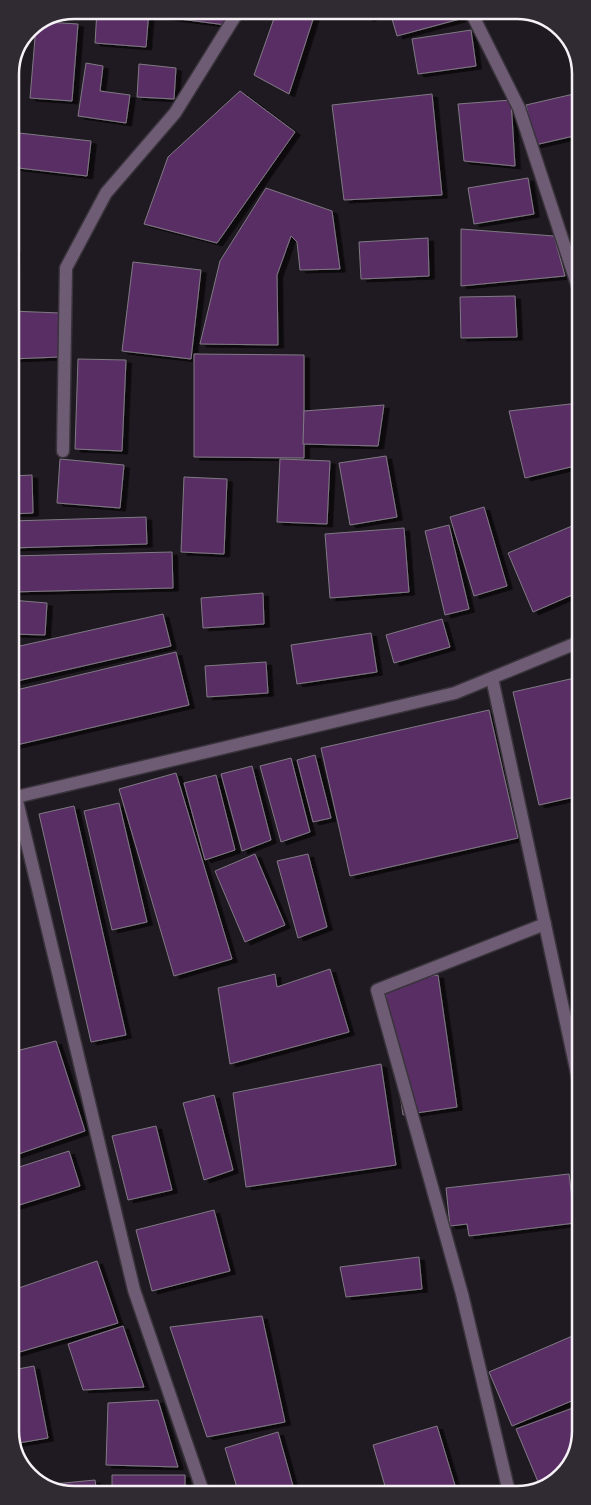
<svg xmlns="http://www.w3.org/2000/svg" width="591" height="1505" font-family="Signika,sans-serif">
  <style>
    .building { fill: #582f65; stroke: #807983; filter: url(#shadow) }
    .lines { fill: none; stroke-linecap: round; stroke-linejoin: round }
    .minor-casing { stroke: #39343b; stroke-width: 15 }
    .minor { stroke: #6e5b74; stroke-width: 12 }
    .rim { fill: none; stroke: #f5f1f6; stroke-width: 2.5 }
  </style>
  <defs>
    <filter id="shadow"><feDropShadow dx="5.5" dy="3" stdDeviation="0" flood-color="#0009"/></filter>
  </defs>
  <rect width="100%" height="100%" fill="#1f1a21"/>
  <g class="building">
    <path d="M97 10H149L146 47 95 43Z"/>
    <path d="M158 10H228L226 25 157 16Z"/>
    <path d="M277 10H316L289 94 254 75Z"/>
    <path d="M364 10H385L368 19Z"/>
    <path d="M398 10H458L460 19 397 36 390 12Z"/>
    <path d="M46 22 78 24 72 101 30 98 36 26Z"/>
    <path d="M471 30 476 66 418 74 412 39Z"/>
    <path d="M86 63 103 66 100 91 130 95 126 123 78 116Z"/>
    <path d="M139 64 176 68 174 99 137 97Z"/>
    <path d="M240 91 295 132 217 243 144 224 168 157Z"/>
    <path d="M578 93V135L535 145 526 105Z"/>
    <path d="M432 94 442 195 344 200 332 105Z"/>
    <path d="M511 100 515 166 464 161 458 104Z"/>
    <path d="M10 132 91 141 87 176 10 167Z"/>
    <path d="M528 178 534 214 474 224 468 188Z"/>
    <path d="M266 188 332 211 340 269 300 270 297 242 291 236 277 275 278 345 200 344 220 261Z"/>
    <path d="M461 229 554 236 565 276 461 286Z"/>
    <path d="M428 238 429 276 361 279 359 242Z"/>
    <path d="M11 249 15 250 13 299H11Z"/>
    <path d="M133 262 201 270 191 359 122 351Z"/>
    <path d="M515 296 517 337 461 338 460 297Z"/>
    <path d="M11 311 60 313 59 357 11 359Z"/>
    <path d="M194 354 304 355V458L194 457Z"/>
    <path d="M78 359 126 360 122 451 75 449Z"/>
    <path d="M579 403V465L525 478 509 411Z"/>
    <path d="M384 405 378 446 303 444 304 411Z"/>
    <path d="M386 456 397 517 350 525 339 463Z"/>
    <path d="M60 459 124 465 120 508 57 503Z"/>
    <path d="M280 459 330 461 327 524 277 522Z"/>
    <path d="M32 475 33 513 11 514V476Z"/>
    <path d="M184 477 227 479 224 554 181 552Z"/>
    <path d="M484 507 507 586 474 596 450 517Z"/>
    <path d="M146 517 147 544 11 548V521Z"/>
    <path d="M579 523V592L533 612 508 553Z"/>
    <path d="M449 525 469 609 445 615 425 531Z"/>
    <path d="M404 528 409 592 330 598 325 534Z"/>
    <path d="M172 552 173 588 11 592V556Z"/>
    <path d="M263 593 264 624 203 628 201 598Z"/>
    <path d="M11 600 47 603 45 635 11 634Z"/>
    <path d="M163 614 171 646 13 682 11 648Z"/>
    <path d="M442 619 450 647 394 663 386 635Z"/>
    <path d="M371 633 377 672 297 684 291 645Z"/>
    <path d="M176 652 189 705 12 746V691Z"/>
    <path d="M266 662 268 693 207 697 205 666Z"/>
    <path d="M579 677V796L539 805 513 692Z"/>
    <path d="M489 710 518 838 350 876 321 748Z"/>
    <path d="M315 755 331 818 313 822 297 760Z"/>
    <path d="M291 758 310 832 281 842 260 766Z"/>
    <path d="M252 766 271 840 242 851 221 774Z"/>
    <path d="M176 773 232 959 174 976 119 789Z"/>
    <path d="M216 775 235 850 205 860 184 783Z"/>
    <path d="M119 803 147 922 112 930 84 811Z"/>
    <path d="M74 806 126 1035 91 1042 39 814Z"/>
    <path d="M255 854 285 925 245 942 215 871Z"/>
    <path d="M308 854 327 927 298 938 277 861Z"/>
    <path d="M330 969 349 1032 230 1064 218 988 275 974 277 987Z"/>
    <path d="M438 975 457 1107 403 1115 384 983Z"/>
    <path d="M56 1041 85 1131 13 1156 12 1052Z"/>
    <path d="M381 1064 396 1165 246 1187 233 1093Z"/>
    <path d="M214 1095 233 1170 204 1180 183 1103Z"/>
    <path d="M156 1126 172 1190 128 1200 112 1136Z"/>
    <path d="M69 1151 80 1186 13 1207V1169Z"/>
    <path d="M569 1174 575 1223 469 1236 467 1224 450 1226 446 1188Z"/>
    <path d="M214 1210 230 1271 152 1291 136 1230Z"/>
    <path d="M419 1257 422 1289 346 1297 340 1267Z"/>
    <path d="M97 1261 118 1323 13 1354V1290Z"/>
    <path d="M262 1316 285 1422 207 1437 170 1327Z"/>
    <path d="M123 1326 144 1387 83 1390 68 1344Z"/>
    <path d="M577 1334 581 1344V1397L512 1426 489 1372Z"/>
    <path d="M34 1366 48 1438 13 1444V1370Z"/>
    <path d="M158 1400 178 1467 106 1465 108 1403Z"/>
    <path d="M581 1405V1431L568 1470 541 1489 516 1429Z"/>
    <path d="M437 1426 457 1492 387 1493 373 1445Z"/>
    <path d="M278 1432 295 1493 239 1494 225 1448Z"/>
    <path d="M112 1475H185V1494L112 1495Z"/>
    <path d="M95 1480 97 1495H70L43 1485Z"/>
  </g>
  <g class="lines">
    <defs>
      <g id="minor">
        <path d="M470 10 519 108 578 287"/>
        <path d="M63 451 66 268 106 193 175 113 239 10"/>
        <path d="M492 678 579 1083"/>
        <path d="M16 797 134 1290 201 1486V1494"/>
        <path d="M12 798 455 693 579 642"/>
        <path d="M509 1492 462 1294 377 990 545 924"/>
      </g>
    </defs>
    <use href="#minor" class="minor-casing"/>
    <use href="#minor" class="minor"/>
  </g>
  <path d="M0 0H591V1505H0ZM74 19H517A55 55 0 0 1 572 74V1431A55 55 0 0 1 517 1486H74A55 55 0 0 1 19 1431V74A55 55 0 0 1 74 19Z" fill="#302b32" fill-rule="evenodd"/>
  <path class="rim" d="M74 19H517A55 55 0 0 1 572 74V1431A55 55 0 0 1 517 1486H74A55 55 0 0 1 19 1431V74A55 55 0 0 1 74 19Z"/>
</svg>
